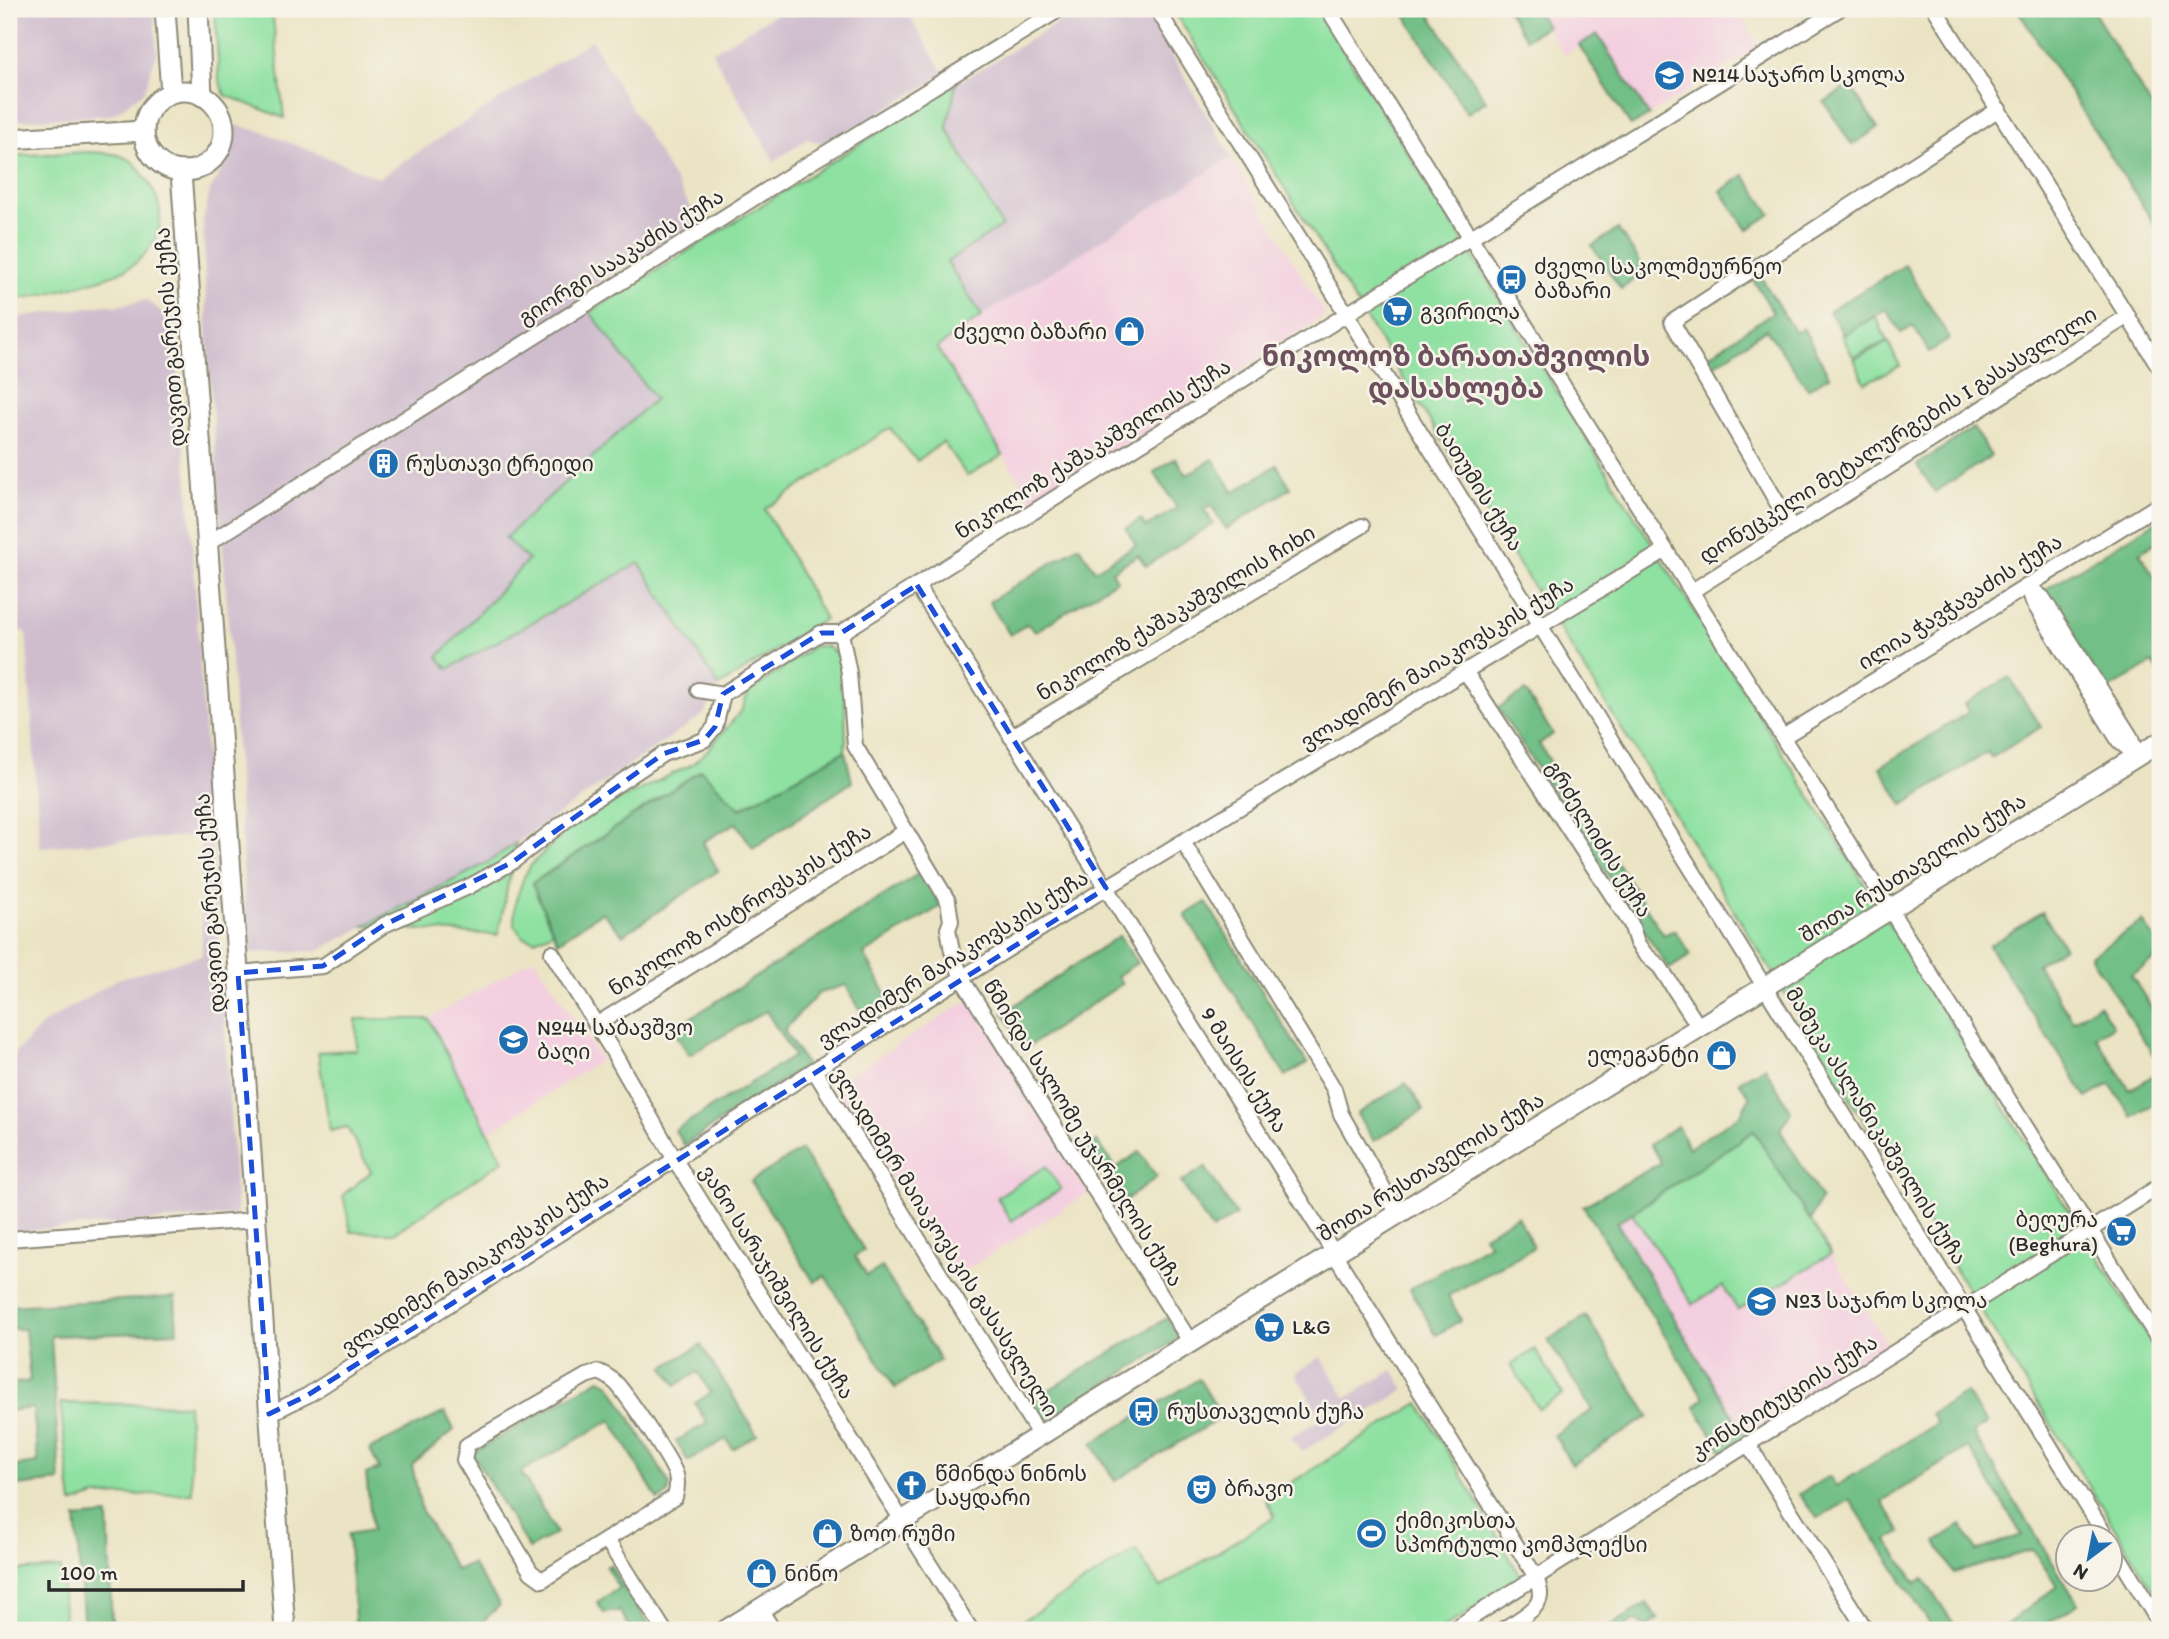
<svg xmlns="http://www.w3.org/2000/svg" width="2169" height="1639" font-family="Itim,'Noto Sans Georgian',sans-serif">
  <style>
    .built { fill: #f3cfdf }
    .industrial { fill: #cfbdce }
    .green { fill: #8ee1a1; stroke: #5c8666; stroke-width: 2 }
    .forest { fill: #72bf87; stroke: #4e7559; stroke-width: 2 }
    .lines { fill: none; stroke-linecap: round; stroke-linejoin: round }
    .street-casing { stroke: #8b8878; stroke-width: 18 }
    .secondary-casing { stroke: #8b8878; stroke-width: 23 }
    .street { stroke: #fff; stroke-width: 14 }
    .secondary { stroke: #fff; stroke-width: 19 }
    .marked { fill: none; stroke: #1d4ed8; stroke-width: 5; stroke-dasharray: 14 9; stroke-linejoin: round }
    .labels { text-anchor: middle; stroke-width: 5; stroke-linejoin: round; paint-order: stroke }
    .poi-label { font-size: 21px; fill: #2b2b2b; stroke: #f7f3e8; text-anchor: start }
    .street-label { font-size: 21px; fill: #2b2b2b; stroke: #f7f3e8 }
    .district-label { font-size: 28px; font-weight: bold; fill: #6c505d; stroke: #f7f3e8 }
  </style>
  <rect width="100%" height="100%" fill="#f7f3e8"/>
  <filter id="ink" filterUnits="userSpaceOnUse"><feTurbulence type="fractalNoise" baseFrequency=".0143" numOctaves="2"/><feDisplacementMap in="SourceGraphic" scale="14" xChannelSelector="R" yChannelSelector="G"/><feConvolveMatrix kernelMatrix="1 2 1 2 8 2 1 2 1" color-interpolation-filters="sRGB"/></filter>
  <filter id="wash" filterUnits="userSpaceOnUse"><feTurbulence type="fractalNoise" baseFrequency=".00686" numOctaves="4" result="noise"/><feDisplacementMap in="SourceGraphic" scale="28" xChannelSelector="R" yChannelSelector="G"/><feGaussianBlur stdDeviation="1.57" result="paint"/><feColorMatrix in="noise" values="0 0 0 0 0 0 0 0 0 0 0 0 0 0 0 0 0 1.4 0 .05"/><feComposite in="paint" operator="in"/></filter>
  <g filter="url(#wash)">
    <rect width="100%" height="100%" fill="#ebe4c4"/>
    <g class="built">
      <path d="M1535 9H1736L1760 47 1649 115 1597 34 1564 55Z"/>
      <path d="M1231 157 1326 315 1034 504 937 348 982 316Z"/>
      <path d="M534 958 601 1060 488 1133 429 1019Z"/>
      <path d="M965 1002 975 1007 1090 1192 955 1277 835 1091 841 1081Z"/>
      <path d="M1754 1131 1890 1349 1746 1438 1616 1223Z"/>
    </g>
    <g class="industrial">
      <path d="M9 9H154L157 53 144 92 112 115 9 121Z"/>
      <path d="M784 9H905L945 75 824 144 807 139 774 161 712 52Z"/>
      <path d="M1081 9H1145L1231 157 982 316 947 262V128L956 84Z"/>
      <path d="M591 40 699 221 579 294 655 399 505 537 528 560 439 657 448 668 639 562 719 686 704 714 487 863 317 951 248 953 233 687 208 347 203 221 210 191 224 166 232 147 236 125 263 132 379 178Z"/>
      <path d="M145 300 157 308 173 324 188 485 237 1215 9 1232V1059L45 1023 118 979 202 955 201 835 40 847 26 631 9 632V318L107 305 117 306Z"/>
      <path d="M1321 1357 1346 1398 1393 1370 1405 1390 1301 1452 1291 1437 1322 1418 1295 1373Z"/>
    </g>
    <g class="green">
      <path d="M215 9H272L284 118 225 95 219 80Z"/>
      <path d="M1173 9H1318L2160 1357V1601L1651 776Z"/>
      <path d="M956 84 947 128 1002 226 947 262 982 316 937 348 1003 455 967 476 943 442 917 461 890 428 765 509 825 619 719 686 639 563 448 669 438 657 528 560 505 538 655 399 590 312Z"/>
      <path d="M88 152C103 153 117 152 130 160 136 163 140 170 144 176 169 208 165 239 133 265 115 279 33 298 9 300V156Z"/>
      <path d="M1876 317 1887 341 1853 357 1841 333Z"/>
      <path d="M1888 342 1900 366 1865 383 1854 359Z"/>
      <path d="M814 646H826L840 656 844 673 846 741 845 751 740 809 701 770 532 883 553 932 535 940 523 937 514 925 515 903 524 877 531 865 551 845 576 821 691 765 704 754 742 710 748 693Z"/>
      <path d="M516 843 498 935 364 926 487 863Z"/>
      <path d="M356 1019H429L503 1161 394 1233 351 1232 343 1195 371 1172 347 1127 330 1131 318 1052 357 1050Z"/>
      <path d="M1754 1131 1831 1254 1738 1310 1723 1286 1693 1304 1632 1213Z"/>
      <path d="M1046 1166 1061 1189 1011 1221 997 1197Z"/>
      <path d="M1535 1349 1563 1394 1539 1409 1511 1365Z"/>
      <path d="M60 1403 188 1405 192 1493 96 1496 72 1504Z"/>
      <path d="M1419 1403 1521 1577 1441 1630H1007L1136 1550 1160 1588 1275 1516 1265 1499Z"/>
      <path d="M61 1568 65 1630H9V1571Z"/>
    </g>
    <g class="forest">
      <path d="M1401 9H1426L1486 101 1467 113Z"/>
      <path d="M1507 9H1535L1547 26 1526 39Z"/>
      <path d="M2017 9H2092L2160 120V233Z"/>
      <path d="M1597 34 1649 115 1631 126 1579 45Z"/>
      <path d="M1850 85 1878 128 1852 145 1824 102Z"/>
      <path d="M1744 175 1771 214 1747 230 1721 191Z"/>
      <path d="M1618 229 1646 271 1621 289 1592 246Z"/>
      <path d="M1905 265 1950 339 1929 352 1913 326 1901 333 1886 309 1844 335 1829 311Z"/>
      <path d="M1761 277 1795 333 1803 328 1829 376 1808 389 1766 329 1708 370 1701 361 1773 312 1754 281Z"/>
      <path d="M1973 428 1991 456 1935 492 1917 465Z"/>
      <path d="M1176 458 1187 475 1213 459 1234 492 1277 465 1291 488 1226 529 1211 505 1204 509 1213 524 1146 566 1138 555 1112 571 1117 580 1036 631 1027 624 1010 635 989 602 1079 546 1095 570 1136 545 1126 528 1141 519 1146 527 1177 508 1154 472Z"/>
      <path d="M2160 519V539L2140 553 2160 585V674L2153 663 2106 691 2044 590Z"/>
      <path d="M2009 677 2041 727 1991 758 1988 752 1903 805 1880 767 1969 712 1964 704Z"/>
      <path d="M1525 691 1553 734 1539 744 1664 935 1674 930 1691 955 1669 969 1498 708Z"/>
      <path d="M845 751 852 782 753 848 736 823 703 842 718 871 623 935 602 912 558 942 532 884 701 770 740 809Z"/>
      <path d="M923 871 941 906 864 954 893 1006 866 1021 846 985 819 993 784 1030 806 1065 684 1145 675 1130 794 1056 766 1011 689 1055 673 1029Z"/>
      <path d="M1206 902 1307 1063 1286 1076 1185 915Z"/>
      <path d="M2042 912 2064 947 2037 965 2073 1021 2099 1004 2113 1026 2096 1037 2130 1090 2160 1071V1100L2132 1117 2110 1084 2087 1098 1989 946Z"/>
      <path d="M2143 921 2160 948V956L2131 975 2160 1021V1065L2090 956Z"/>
      <path d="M1119 936 1137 963 1117 976 1122 984 1026 1048 1003 1013Z"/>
      <path d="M1765 1067 1791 1112 1780 1130 1821 1198 1810 1221 1754 1131 1617 1223 1746 1438 1723 1453 1695 1407 1704 1398 1583 1206 1661 1163 1650 1144 1677 1126 1689 1148 1740 1115 1750 1097 1739 1081Z"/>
      <path d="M1406 1083 1424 1110 1374 1141 1357 1114Z"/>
      <path d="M1097 1141 1116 1168 1139 1152 1157 1177 1122 1203 1081 1146Z"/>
      <path d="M801 1150 864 1250 855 1256 867 1276 882 1267 940 1360 895 1388 825 1276 814 1282 751 1181Z"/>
      <path d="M1205 1167 1236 1215 1212 1230 1181 1182Z"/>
      <path d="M1517 1216 1534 1247 1448 1296 1461 1320 1436 1335 1410 1289 1489 1244 1484 1235Z"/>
      <path d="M175 1297 177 1332 51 1336 60 1481 9 1487V1467L38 1463 33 1408 9 1411V1384L30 1381 25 1329H9V1306Z"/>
      <path d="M1586 1316 1649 1416 1572 1465 1554 1435 1592 1410 1548 1340Z"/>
      <path d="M1167 1318 1180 1338 1042 1423 1029 1402Z"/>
      <path d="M701 1345 757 1435 733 1449 726 1439 688 1461 676 1441 707 1423 695 1403 711 1393 698 1372 676 1385 664 1367Z"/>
      <path d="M600 1379 610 1384 670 1485 667 1495 658 1500 611 1420 521 1472 556 1533 529 1549 472 1453Z"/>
      <path d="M1199 1379 1222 1417 1115 1481 1092 1443Z"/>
      <path d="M1966 1393 1987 1424 1973 1433 2078 1604 2037 1630H1999L2057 1586 2033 1550 1954 1573 1936 1542 1961 1525 1977 1551 2022 1535 1968 1447 1882 1501 1901 1532 1887 1540 1916 1583 1923 1578 1958 1630H1934L1850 1500 1818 1518 1799 1494 1829 1476 1836 1486 1937 1423 1931 1414Z"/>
      <path d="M445 1412 454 1430 412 1465 421 1509 456 1570 472 1564 500 1605 481 1623 484 1630H415L399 1622 394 1630H356L348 1534 372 1530 366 1474 379 1469 370 1449Z"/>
      <path d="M108 1515 112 1630H84L76 1518Z"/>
      <path d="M610 1565 652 1630H632L620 1611 604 1613 597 1602 619 1588 606 1567Z"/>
      <path d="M1647 1603 1658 1619 1646 1627 1634 1620 1619 1630H1603Z"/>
    </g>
  </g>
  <g filter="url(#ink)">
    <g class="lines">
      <defs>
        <g id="street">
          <path d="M1157 9 2107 1538"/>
          <path d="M1328 9 2160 1342"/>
          <path d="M1935 9 2160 368"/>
          <path d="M1792 528 1672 322 1999 109"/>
          <path d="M207 544 800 169 1060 9"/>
          <path d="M917 585 1536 1577 2160 1186"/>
          <path d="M2028 586 2043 598 2130 736 2137 756 2119 741 2033 602Z"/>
          <path d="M1692 591 2128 316"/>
          <path d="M841 633 849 673 855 746 948 901 951 921 948 929 952 951 962 979 1191 1343"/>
          <path d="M1465 671 1631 924 1637 943 1645 954 1660 967 1699 1027"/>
          <path d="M698 690 723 694 821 633H841L1347 314 1839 9"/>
          <path d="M1011 737 1362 526"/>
          <path d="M1783 737 2160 504"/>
          <path d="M1183 842 1334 1089 1341 1114 1398 1214"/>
          <path d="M552 953 612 1050 675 1160 971 1630"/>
          <path d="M238 973 323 966 384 925 470 886 511 863 582 808 663 754 704 740 715 727 723 694"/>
          <path d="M596 1025 906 831"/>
          <path d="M814 1070 1040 1436"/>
          <path d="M9 1239 255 1220"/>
          <path d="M599 1372C606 1375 611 1378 617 1384 628 1397 672 1461 676 1475 678 1483 677 1490 675 1497L542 1580 531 1572 464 1460 467 1445 586 1376Z"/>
          <path d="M269 1414 308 1395 814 1070 1106 888 1666 550"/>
          <path d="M1748 1444 1866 1630"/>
          <path d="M607 1540 664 1630"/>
          <path d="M2110 1542 2160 1624"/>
          <path d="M760 1609 773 1630"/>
          <path d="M1452 1630 1536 1577C1538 1584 1542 1593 1539 1600 1536 1611 1511 1624 1502 1630"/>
        </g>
        <g id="secondary">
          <path d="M165 9 171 93"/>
          <path d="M198 9 202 96"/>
          <circle cx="184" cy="131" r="40"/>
          <path d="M9 139 144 131"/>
          <path d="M181 172 285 1630"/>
          <path d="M726 1630 2160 742"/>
        </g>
      </defs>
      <use href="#street" class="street-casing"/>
      <use href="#secondary" class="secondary-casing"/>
      <use href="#street" class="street"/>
      <use href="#secondary" class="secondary"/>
    </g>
  </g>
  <path class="marked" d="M917 585 1106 888 308 1395 269 1414 238 973 323 966 384 925 511 863 663 754 704 740 715 727 723 694 821 633H841Z"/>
  <defs>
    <symbol id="school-disc" viewBox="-11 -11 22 22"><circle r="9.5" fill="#1f6fb2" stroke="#f7f3e8"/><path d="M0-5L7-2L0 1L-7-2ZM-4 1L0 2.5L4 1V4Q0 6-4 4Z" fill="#fff"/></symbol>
    <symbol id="bus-disc" viewBox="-11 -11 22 22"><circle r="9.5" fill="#1f6fb2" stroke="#f7f3e8"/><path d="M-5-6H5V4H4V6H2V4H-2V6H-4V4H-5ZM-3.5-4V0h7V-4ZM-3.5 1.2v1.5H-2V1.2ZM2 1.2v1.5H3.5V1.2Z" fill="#fff"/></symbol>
    <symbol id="supermarket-disc" viewBox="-11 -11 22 22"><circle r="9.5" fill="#1f6fb2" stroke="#f7f3e8"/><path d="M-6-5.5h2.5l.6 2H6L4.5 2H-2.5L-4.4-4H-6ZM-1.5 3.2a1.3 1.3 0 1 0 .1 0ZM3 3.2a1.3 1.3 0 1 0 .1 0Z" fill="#fff"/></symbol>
    <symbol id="shop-disc" viewBox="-11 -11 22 22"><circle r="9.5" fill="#1f6fb2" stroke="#f7f3e8"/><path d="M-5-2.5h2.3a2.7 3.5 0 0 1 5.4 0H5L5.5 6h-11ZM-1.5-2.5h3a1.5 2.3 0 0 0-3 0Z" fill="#fff"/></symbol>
    <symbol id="building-disc" viewBox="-11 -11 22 22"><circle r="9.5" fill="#1f6fb2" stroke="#f7f3e8"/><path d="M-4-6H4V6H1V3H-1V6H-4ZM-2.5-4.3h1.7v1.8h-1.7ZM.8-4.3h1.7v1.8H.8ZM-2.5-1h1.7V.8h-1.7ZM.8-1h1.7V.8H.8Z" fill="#fff"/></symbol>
    <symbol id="church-disc" viewBox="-11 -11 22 22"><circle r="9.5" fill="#1f6fb2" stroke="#f7f3e8"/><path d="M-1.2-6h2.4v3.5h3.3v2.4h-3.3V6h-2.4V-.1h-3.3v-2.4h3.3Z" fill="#fff"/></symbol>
    <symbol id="theatre-disc" viewBox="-11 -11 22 22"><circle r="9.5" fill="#1f6fb2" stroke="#f7f3e8"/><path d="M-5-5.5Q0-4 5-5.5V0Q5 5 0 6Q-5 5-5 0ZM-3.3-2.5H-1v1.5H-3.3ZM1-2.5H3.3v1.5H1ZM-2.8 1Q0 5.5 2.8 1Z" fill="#fff"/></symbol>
    <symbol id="stadium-disc" viewBox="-11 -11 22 22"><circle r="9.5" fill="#1f6fb2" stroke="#f7f3e8"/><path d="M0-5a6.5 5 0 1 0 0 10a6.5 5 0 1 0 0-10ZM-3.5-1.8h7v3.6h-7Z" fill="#fff"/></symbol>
  </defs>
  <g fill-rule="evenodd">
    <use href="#school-disc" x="1652" y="58" width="35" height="35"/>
    <use href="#bus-disc" x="1494" y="262" width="35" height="35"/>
    <use href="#supermarket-disc" x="1380" y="294" width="35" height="35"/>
    <use href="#shop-disc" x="1112" y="314" width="35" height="35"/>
    <use href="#building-disc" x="366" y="446" width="35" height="35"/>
    <use href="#school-disc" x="496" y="1022" width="35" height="35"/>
    <use href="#shop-disc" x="1704" y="1038" width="35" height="35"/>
    <use href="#supermarket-disc" x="2104" y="1214" width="35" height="35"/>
    <use href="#school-disc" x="1744" y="1284" width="35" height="35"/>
    <use href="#supermarket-disc" x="1252" y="1310" width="35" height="35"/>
    <use href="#bus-disc" x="1126" y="1394" width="35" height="35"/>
    <use href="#church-disc" x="894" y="1468" width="35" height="35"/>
    <use href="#theatre-disc" x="1184" y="1472" width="35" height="35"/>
    <use href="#stadium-disc" x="1354" y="1516" width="35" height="35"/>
    <use href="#shop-disc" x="810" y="1516" width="35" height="35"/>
    <use href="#shop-disc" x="744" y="1556" width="35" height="35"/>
  </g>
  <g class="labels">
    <g class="poi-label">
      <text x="1692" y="82">№14 საჯარო სკოლა</text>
      <text x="1534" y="274">ძველი საკოლმეურნეო<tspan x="1534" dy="24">ბაზარი</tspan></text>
      <text x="1420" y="319">გვირილა</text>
      <text x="1107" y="339" text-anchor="end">ძველი ბაზარი</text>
      <text x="406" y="471">რუსთავი ტრეიდი</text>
      <text x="537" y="1035">№44 საბავშვო<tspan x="537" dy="24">ბაღი</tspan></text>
      <text x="1699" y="1062" text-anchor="end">ელეგანტი</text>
      <text x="2098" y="1227" text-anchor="end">ბეღურა<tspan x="2098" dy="24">(Beghura)</tspan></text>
      <text x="1785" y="1308">№3 საჯარო სკოლა</text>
      <text x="1292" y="1334">L&amp;G</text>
      <text x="1167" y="1419">რუსთაველის ქუჩა</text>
      <text x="935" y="1481">წმინდა ნინოს<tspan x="935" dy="24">საყდარი</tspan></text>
      <text x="1224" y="1496">ბრავო</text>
      <text x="1395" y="1528">ქიმიკოსთა<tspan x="1395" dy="24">სპორტული კომპლექსი</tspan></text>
      <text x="850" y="1541">ზოო რუმი</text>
      <text x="784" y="1581">ნინო</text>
    </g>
    <g class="street-label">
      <text transform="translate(621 257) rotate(-32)" y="7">გიორგი სააკაძის ქუჩა</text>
      <text transform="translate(170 337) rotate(-94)" y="7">დავით გარეჯის ქუჩა</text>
      <text transform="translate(1898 435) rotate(-32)" y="7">დონეცკელი მეტალურგების I გასასვლელი</text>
      <text transform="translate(1093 449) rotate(-32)" y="7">ნიკოლოზ ქაშაკაშვილის ქუჩა</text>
      <text transform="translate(1479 487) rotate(58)" y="7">ბათუმის ქუჩა</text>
      <text transform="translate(1960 602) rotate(-32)" y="7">ილია ჭავჭავაძის ქუჩა</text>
      <text transform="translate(1176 613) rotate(-31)" y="7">ნიკოლოზ ქაშაკაშვილის ჩიხი</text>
      <text transform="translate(1437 663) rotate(-31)" y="7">ვლადიმერ მაიაკოვსკის ქუჩა</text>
      <text transform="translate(1599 839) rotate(58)" y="7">გრძელიძის ქუჩა</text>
      <text transform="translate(1913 868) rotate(-32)" y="7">შოთა რუსთაველის ქუჩა</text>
      <text transform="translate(210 903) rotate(-94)" y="7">დავით გარეჯის ქუჩა</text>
      <text transform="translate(740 910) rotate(-32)" y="7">ნიკოლოზ ოსტროვსკის ქუჩა</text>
      <text transform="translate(953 959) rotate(-32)" y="7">ვლადიმერ მაიაკოვსკის ქუჩა</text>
      <text transform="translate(1244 1070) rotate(58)" y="7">9 მაისის ქუჩა</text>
      <text transform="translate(1876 1126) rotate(58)" y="7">მამუკა ასლანიკაშვილის ქუჩა</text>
      <text transform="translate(1083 1133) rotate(58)" y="7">წმინდა სალომე უჯარმელის ქუჩა</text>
      <text transform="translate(1431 1167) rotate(-32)" y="7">შოთა რუსთაველის ქუჩა</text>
      <text transform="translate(945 1242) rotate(58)" y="7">ვლადიმერ მაიაკოვსკის გასასვლელი</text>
      <text transform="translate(475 1264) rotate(-33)" y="7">ვლადიმერ მაიაკოვსკის ქუჩა</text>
      <text transform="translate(777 1282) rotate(58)" y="7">ვანო სარაჯიშვილის ქუჩა</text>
      <text transform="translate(1784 1397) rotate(-32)" y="7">კონსტიტუციის ქუჩა</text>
    </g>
    <g class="district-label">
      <text x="1456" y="366">ნიკოლოზ ბარათაშვილის<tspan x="1456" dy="32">დასახლება</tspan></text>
    </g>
  </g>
  <rect width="2169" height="1639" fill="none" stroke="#f7f3e8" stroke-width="35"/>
  <g transform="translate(2089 1558) rotate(212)"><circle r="33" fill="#f7f3e8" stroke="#a5a39c" stroke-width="2"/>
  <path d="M0-5L12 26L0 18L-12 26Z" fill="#1f6fb2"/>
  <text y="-10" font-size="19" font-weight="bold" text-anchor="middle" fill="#2b2b2b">N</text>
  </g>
  <path d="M49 1580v10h194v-10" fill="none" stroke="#2b2b2b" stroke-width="3.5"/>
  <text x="60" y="1580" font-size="21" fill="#2b2b2b" stroke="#f7f3e8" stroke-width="5" paint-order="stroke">100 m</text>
</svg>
